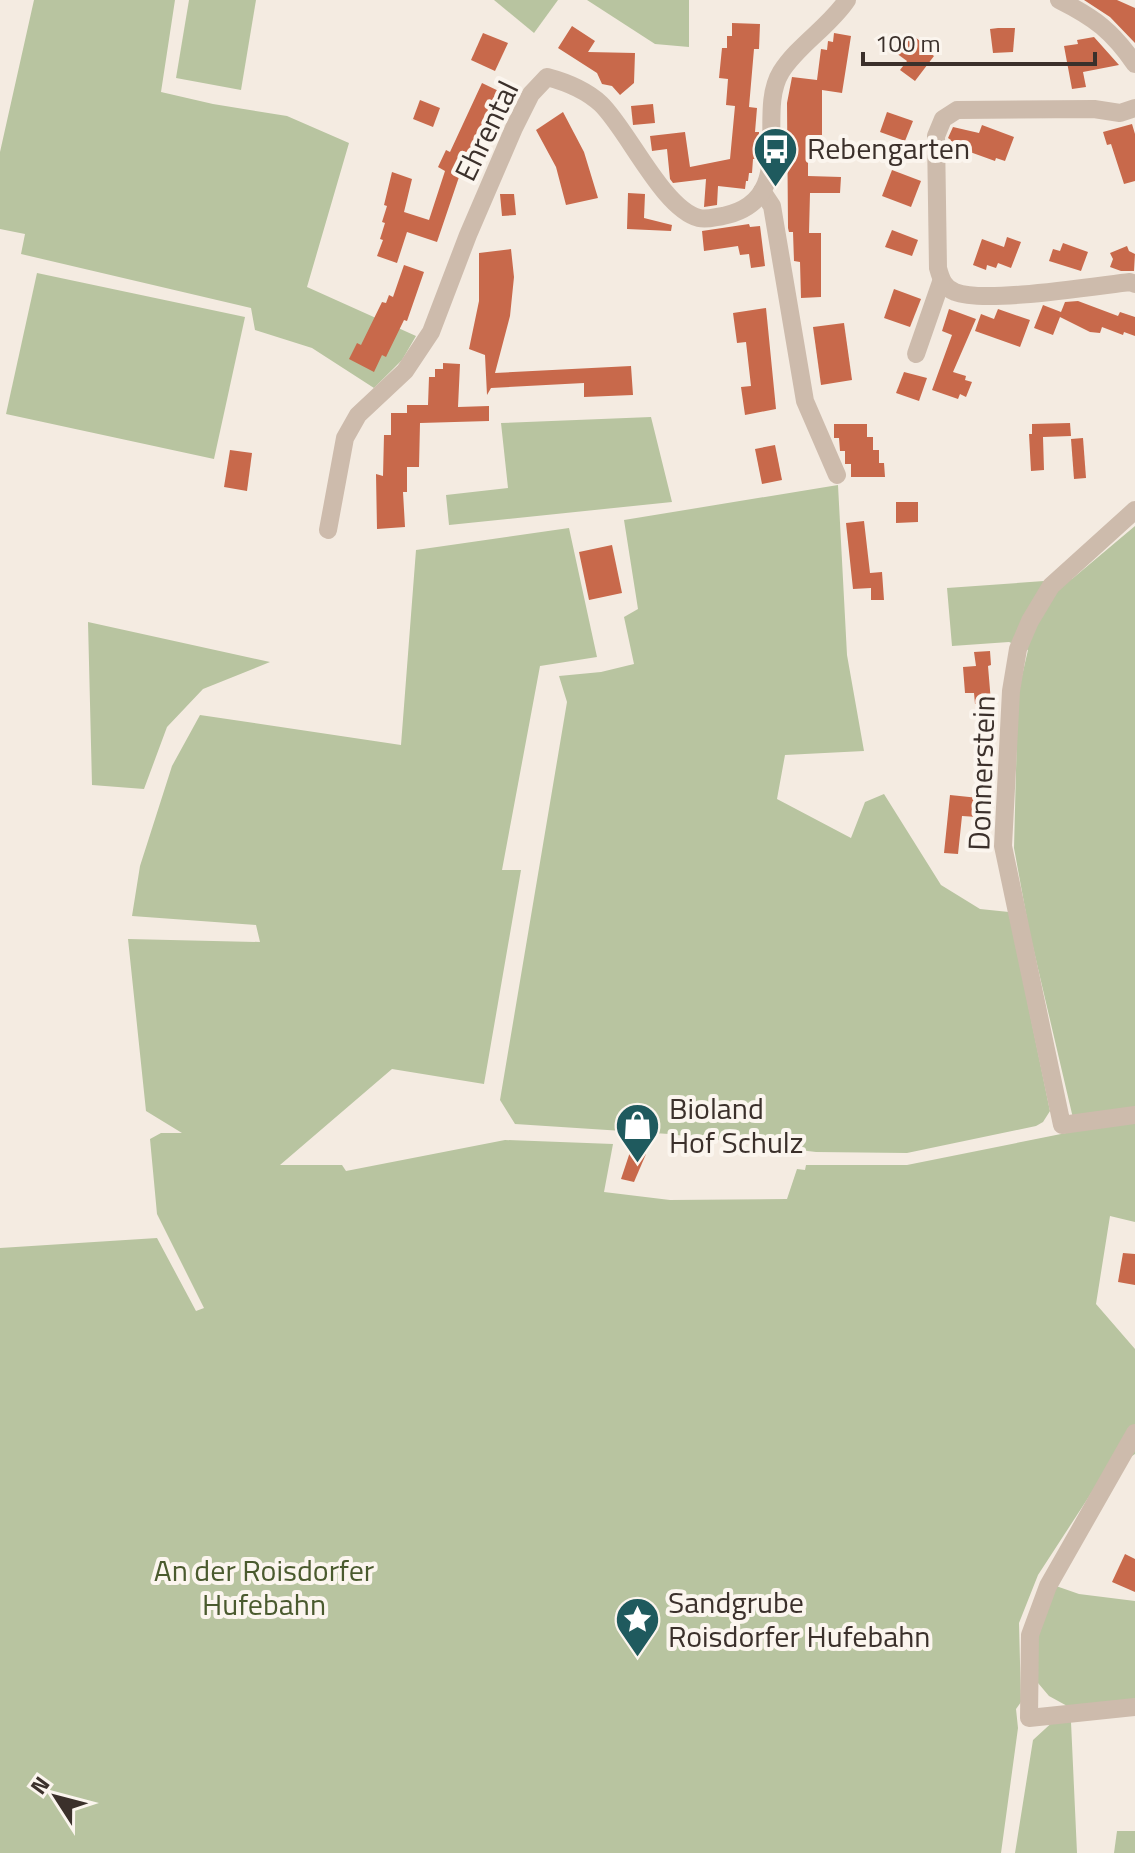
<svg xmlns="http://www.w3.org/2000/svg" width="1135" height="1853" font-family="'Titillium Web',sans-serif">
  <style>
    .green { fill: #b8c4a0 }
    .building { fill: #c8694b }
    .lines { fill: none; stroke-linecap: round; stroke-linejoin: round }
    .street { stroke: #cdbbac; stroke-width: 18 }
    .labels { text-anchor: middle; stroke-width: 8; stroke-linejoin: round; paint-order: stroke }
    .street-label { font-size: 30px; fill: #3b302b; stroke: #fbf5ee }
    .poi-label { font-size: 30px; fill: #3b302b; stroke: #fbf5ee; text-anchor: start }
    .park-label { font-size: 30px; fill: #4a5a2e; stroke: #fbf5ee }
  </style>
  <rect width="100%" height="100%" fill="#f4ebe1"/>
  <g class="green">
    <path d="M34 0H175L161 92 213 104 287 116 349 143 307 287 416 336 402 360 374 388 312 348 255 330 251 308 21 254 25 234 0 229V152Z"/>
    <path d="M189 0H256L241 90 176 78Z"/>
    <path d="M494 0H558L534 33Z"/>
    <path d="M587 0H689V47L655 44Z"/>
    <path d="M37 273 245 317 214 459 6 414Z"/>
    <path d="M651 417 672 502 449 525 446 495 508 488 501 423Z"/>
    <path d="M838 485 847 655 864 751 785 755 777 799 851 838 865 802 884 794 941 885 980 909 1009 912 1050 1111 1043 1122 1036 1126 907 1153 816 1152 669 1134 515 1124 500 1100 567 702 559 676 601 672 634 664 624 617 638 609 624 520Z"/>
    <path d="M1135 526V1222L1110 1216 1096 1304 1135 1349V1454L1103 1475 1038 1575 1019 1623 1021 1702 1016 1709 1018 1728 1001 1853H0V1248L157 1238 196 1311 204 1308 157 1214 150 1139 161 1133H182L146 1111 128 939 260 942 256 925 132 916 140 866 172 766 200 715 401 745 416 550 569 528 597 657 540 666 502 870H521L484 1084 392 1069 280 1165H342L346 1171 505 1140 613 1144 604 1192 670 1200 787 1199 797 1169 805 1170 806 1165H907L1076 1131 1029 930 1014 848 1018 693 1028 650 1009 642 952 646 947 588 1072 579Z"/>
    <path d="M88 622 270 662 203 689 167 727 144 789 92 785Z"/>
    <path d="M1056 1586 1079 1594 1135 1601V1711L1071 1722 1077 1853H1015L1033 1740 1069 1707 1049 1696 1038 1683 1035 1636Z"/>
    <path d="M1117 1831H1135V1853H1114Z"/>
  </g>
  <g class="building">
    <path d="M1084 0H1117L1135 8V43L1110 17Z"/>
    <path d="M732 23 760 24 759 49H754L749 107 757 108 755 132H759L758 159H753L752 173H749L748 181H746L745 189 718 186 717 205 704 207 706 179 673 183 670 179 667 149 652 151 650 136 685 132 690 167 730 159 735 106 726 105 728 79 719 78 722 48H727V36H732Z"/>
    <path d="M572 26 595 41 588 52 635 53 634 83 620 95 612 86 602 84 597 73 558 48Z"/>
    <path d="M998 28H1015L1013 52 993 53 990 29Z"/>
    <path d="M483 33 508 43 495 71 471 60Z"/>
    <path d="M834 33 851 36 842 93 822 90V135H808V176L841 177 840 193H810L809 233H821V297L801 298 800 262 794 261 793 232H789L788 228 787 103 792 77 817 80 821 49 827 50 828 41 833 42Z"/>
    <path d="M911 34 929 48 927 51 934 56 915 81 900 70 907 61 896 53Z"/>
    <path d="M1094 37 1119 65 1083 72 1086 87 1072 89 1064 46 1078 44 1077 40Z"/>
    <path d="M482 83 507 95 485 144 481 142 464 179 459 177 437 242 407 232 397 263 377 256 383 240 380 239 385 223 382 222 387 206 384 205 392 172 412 179 404 212 429 220 445 171 438 167 446 150 450 152Z"/>
    <path d="M420 100 440 108 433 127 413 119Z"/>
    <path d="M653 104 655 123 633 125 631 106Z"/>
    <path d="M563 112 584 152 598 198 566 205 556 167 536 130Z"/>
    <path d="M887 112 913 121 905 141 880 132Z"/>
    <path d="M1132 124 1135 134V181L1124 184 1111 144 1107 145 1103 132Z"/>
    <path d="M982 125 1014 137 1005 161 996 158 995 161 970 152 968 157 948 150 951 140 948 138 953 127 979 133Z"/>
    <path d="M892 170 921 181 911 207 882 196Z"/>
    <path d="M628 193 645 194 644 218 672 225 671 231 627 229Z"/>
    <path d="M500 194H514L516 215 502 216Z"/>
    <path d="M749 224 750 227 760 226 765 266 751 268 749 254 740 255 738 246 704 251 702 231Z"/>
    <path d="M892 230 918 240 912 256 885 247Z"/>
    <path d="M1007 237 1021 242 1011 268 998 263 996 268 987 265 986 270 973 265 982 239 1004 247Z"/>
    <path d="M1063 243 1088 252 1081 271 1049 261 1053 249 1060 251Z"/>
    <path d="M1127 246 1129 251 1135 254 1134 271H1121L1110 267 1113 259 1110 253Z"/>
    <path d="M511 249 514 277 510 316 495 373 631 366 633 395 584 397V383L491 388 487 395 485 355 469 349 479 301V253Z"/>
    <path d="M404 265 424 272 407 321 404 320 386 357 382 355 374 372 349 359 357 343 361 345 382 302 386 303 389 295 393 297Z"/>
    <path d="M894 289 921 299 910 327 884 318Z"/>
    <path d="M1078 301 1118 316 1120 312 1135 317V336L1124 332 1123 335 1102 327 1100 333 1090 332 1060 317 1053 335 1034 328 1043 305 1061 312 1065 302Z"/>
    <path d="M766 308 776 409 745 415 741 387 751 386 746 342 737 343 733 313Z"/>
    <path d="M949 309 976 319 953 372 966 376 965 380 972 382 966 397 960 394 958 399 932 390 952 335 942 331Z"/>
    <path d="M998 309 1030 320 1020 347 975 331 981 314 994 319Z"/>
    <path d="M844 323 852 380 821 385 813 327Z"/>
    <path d="M443 363 460 364 458 407 489 406V421L420 423 419 467H407V492H403L405 527 377 529 376 474 383 476 384 435H391V413H407V405H428L429 377H435V369H443Z"/>
    <path d="M904 372 927 378 919 401 896 393Z"/>
    <path d="M1070 423 1071 436 1043 437 1044 470 1031 471 1029 434H1032V424Z"/>
    <path d="M834 424H867V437H873V450H879V463H884L885 477H851V464H845V451H840L839 438H834Z"/>
    <path d="M1083 438 1086 478 1074 479 1071 439Z"/>
    <path d="M775 445 782 480 762 484 755 449Z"/>
    <path d="M230 450 252 453 247 491 224 487Z"/>
    <path d="M896 502H918V522L896 523Z"/>
    <path d="M864 521 870 573 882 572 884 600H871V588L853 589 846 523Z"/>
    <path d="M612 545 622 593 589 600 579 552Z"/>
    <path d="M990 651 991 665 988 666 991 702 975 704 974 693H965L963 667 976 666 974 652Z"/>
    <path d="M950 795 979 798 977 817 962 816 958 854 944 853Z"/>
    <path d="M631 1149 646 1154 634 1182 621 1179Z"/>
    <path d="M1123 1253 1135 1254V1285L1118 1282Z"/>
    <path d="M1125 1554 1135 1559V1592L1112 1582Z"/>
  </g>
  <g class="lines">
    <g class="street">
      <path d="M1059 0C1095 18 1112 31 1135 64"/>
      <path d="M1135 108 1120 113 1094 109 957 110 943 119 936 136 938 268C941 279 944 288 955 292 984 304 1095 286 1130 282L1135 284"/>
      <path d="M762 191 772 206 805 401 837 475"/>
      <path d="M916 354 941 282"/>
      <path d="M1135 510 1051 586 1030 621 1018 649 1011 691 1003 846 1062 1125 1135 1115"/>
      <path d="M328 530 345 438 358 415 405 371 431 332 468 235 514 128 531 94 547 77C566 82 586 90 601 104 628 130 663 209 699 218 707 220 715 217 723 216 801 200 754 116 781 72 798 45 829 27 847 0"/>
      <path d="M1135 1433 1048 1586 1030 1635 1029 1718 1135 1707"/>
    </g>
  </g>
  <defs>
    <symbol id="bus-pin" viewBox="-11 -11 22 30"><path d="M0 17L-7.5 6A9.5 9.5 0 1 1 7.5 6Z" fill="#1f5a5e" stroke="#fbf5ee"/><path d="M-5-6H5V4H4V6H2V4H-2V6H-4V4H-5ZM-3.5-4V0h7V-4ZM-3.5 1.2v1.5H-2V1.2ZM2 1.2v1.5H3.5V1.2Z" fill="#fff"/></symbol>
    <symbol id="shop-pin" viewBox="-11 -11 22 30"><path d="M0 17L-7.5 6A9.5 9.5 0 1 1 7.5 6Z" fill="#1f5a5e" stroke="#fbf5ee"/><path d="M-5-2.5h2.3a2.7 3.5 0 0 1 5.4 0H5L5.5 6h-11ZM-1.5-2.5h3a1.5 2.3 0 0 0-3 0Z" fill="#fff"/></symbol>
    <symbol id="sight-pin" viewBox="-11 -11 22 30"><path d="M0 17L-7.5 6A9.5 9.5 0 1 1 7.5 6Z" fill="#1f5a5e" stroke="#fbf5ee"/><path d="M0-6L1.8-2.2L6-1.7L2.9 1.2L3.7 5.4L0 3.3L-3.7 5.4L-2.9 1.2L-6-1.7L-1.8-2.2Z" fill="#fff"/></symbol>
  </defs>
  <g fill-rule="evenodd">
    <use href="#bus-pin" x="750" y="124" width="51" height="69"/>
    <use href="#shop-pin" x="612" y="1100" width="51" height="69"/>
    <use href="#sight-pin" x="612" y="1594" width="51" height="69"/>
  </g>
  <g class="labels">
    <g class="street-label">
      <text transform="translate(487 131) rotate(-64)" y="10">Ehrental</text>
      <text transform="translate(982 773) rotate(-88)" y="10">Donnerstein</text>
    </g>
    <g class="poi-label">
      <text x="807" y="159">Rebengarten</text>
      <text x="669" y="1119">Bioland<tspan x="669" dy="34">Hof Schulz</tspan></text>
      <text x="668" y="1613">Sandgrube<tspan x="668" dy="34">Roisdorfer Hufebahn</tspan></text>
    </g>
    <g class="park-label">
      <text x="264" y="1581">An der Roisdorfer<tspan x="264" dy="34">Hufebahn</tspan></text>
    </g>
  </g>
  <g transform="translate(56 1797) rotate(306)" stroke="#fbf5ee" stroke-width="6" paint-order="stroke">
  <path d="M0-6L14 30L0 20L-14 30Z" fill="#3b302b"/>
  <text y="-12" font-size="22" font-weight="bold" text-anchor="middle" fill="#3b302b">N</text>
  </g>
  <path d="M863 52v12h232v-12" fill="none" stroke="#3b302b" stroke-width="4"/>
  <text x="875" y="52" font-size="24" fill="#3b302b" stroke="#fbf5ee" stroke-width="6" paint-order="stroke">100 m</text>
</svg>
